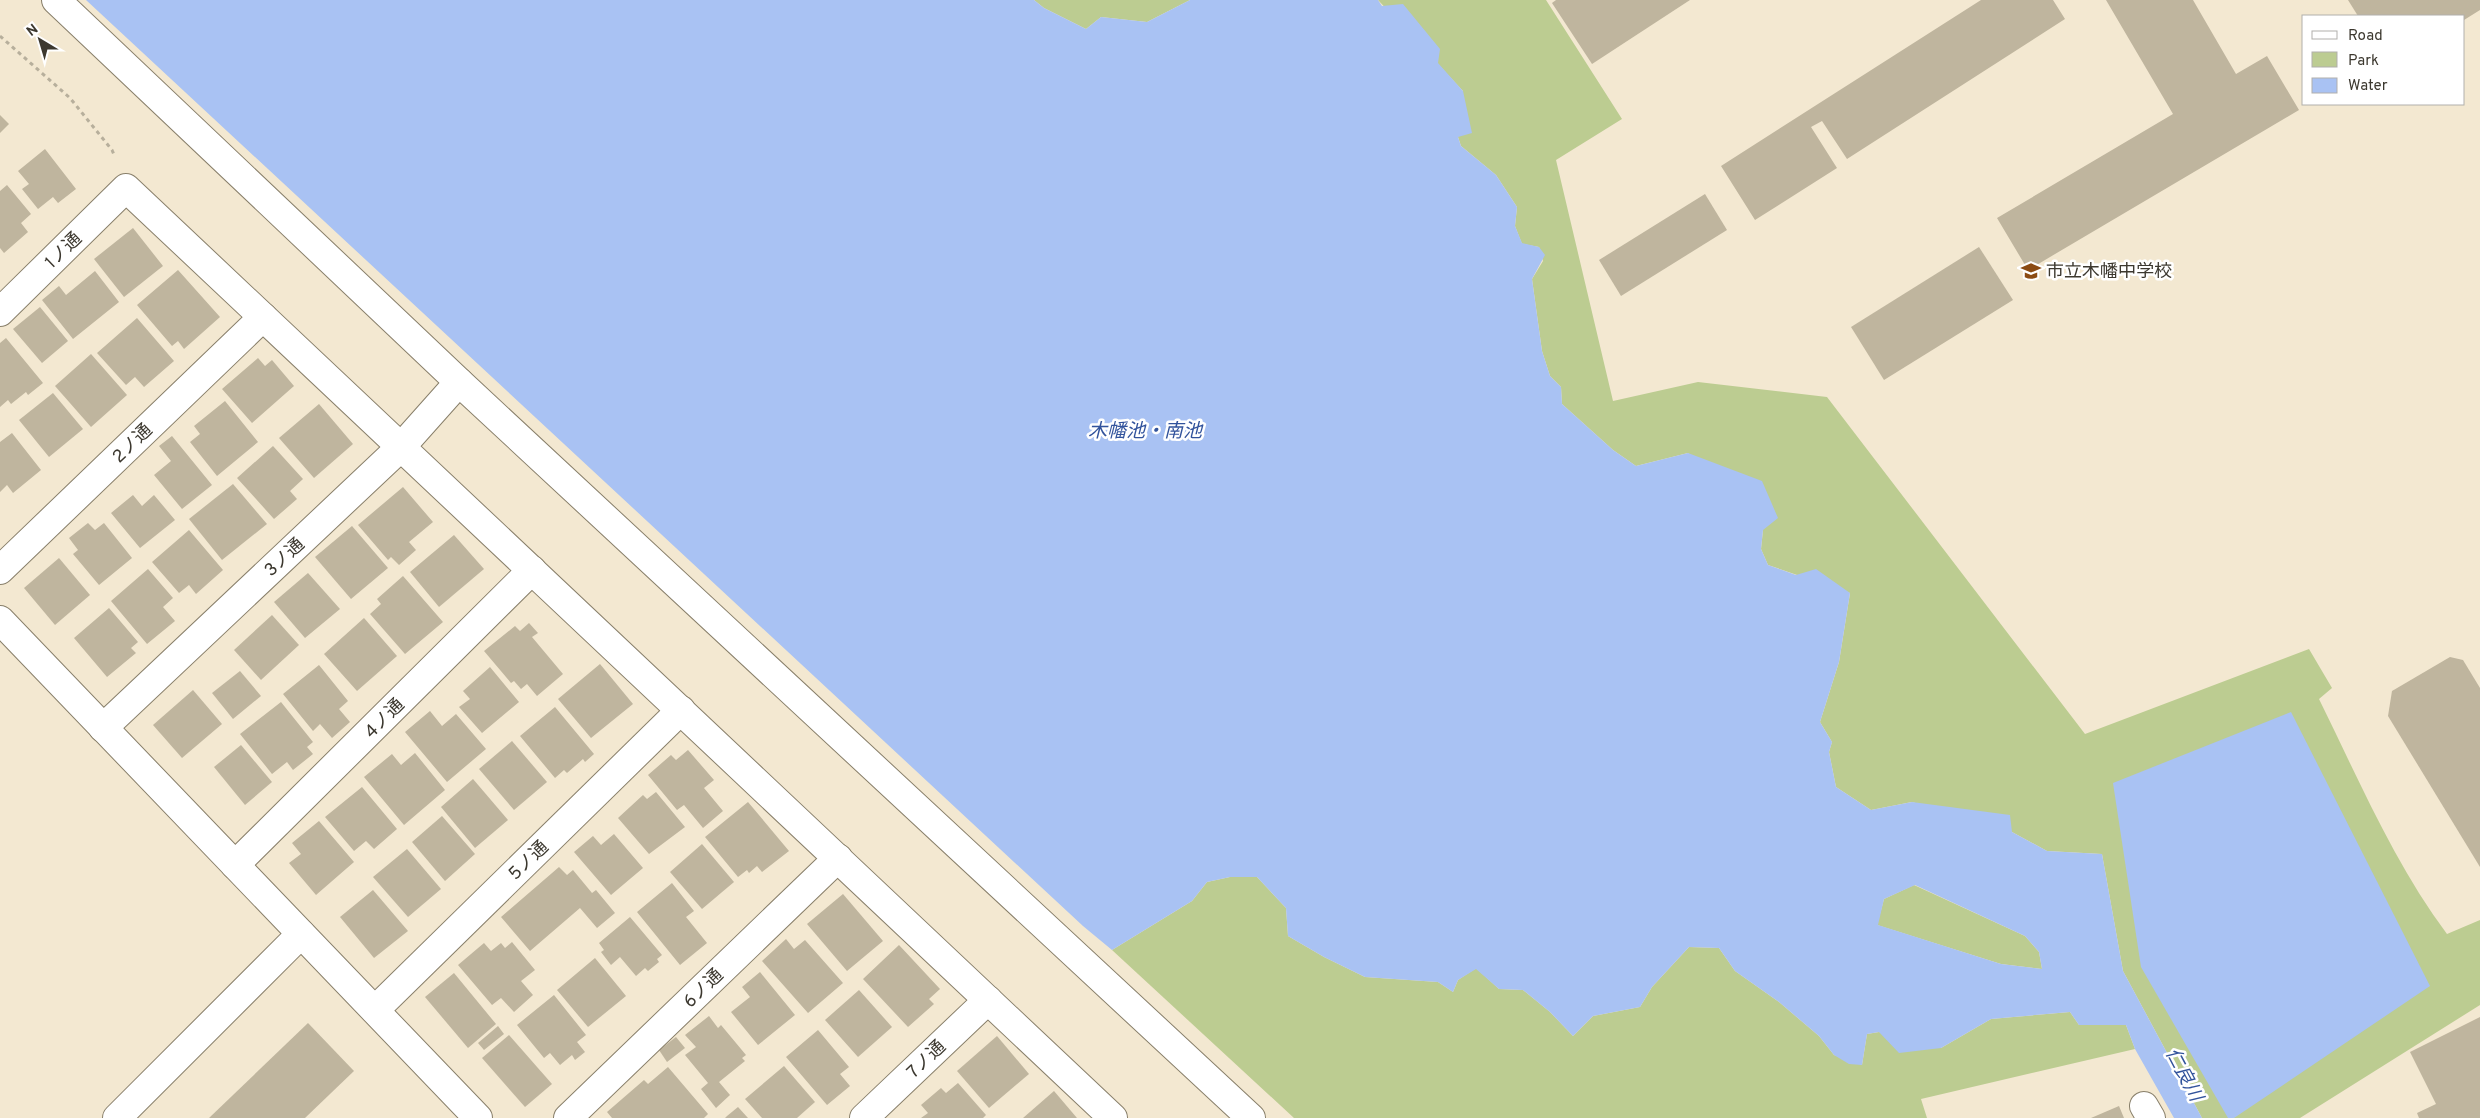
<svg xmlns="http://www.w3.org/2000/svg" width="2480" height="1118" font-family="Overpass,'Noto Sans JP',sans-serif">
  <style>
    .green { fill: #bccc91 }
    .water { fill: #a9c2f3; fill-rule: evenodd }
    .building { fill: #bfb59e }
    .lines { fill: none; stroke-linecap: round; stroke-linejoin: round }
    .minor-casing { stroke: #887f6a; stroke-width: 30 }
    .path { stroke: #b7af9c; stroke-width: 3; stroke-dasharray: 4 4; stroke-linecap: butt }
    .minor { stroke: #fff; stroke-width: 28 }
    .labels { text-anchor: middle; stroke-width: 5; stroke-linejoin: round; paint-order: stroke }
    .street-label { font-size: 18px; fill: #3c382f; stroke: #fff }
    .poi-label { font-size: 18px; fill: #3c382f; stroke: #fff; text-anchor: start }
    .water-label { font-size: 19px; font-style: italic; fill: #32539c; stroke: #fff }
  </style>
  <rect width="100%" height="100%" fill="#f3e8d1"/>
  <g class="green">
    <path d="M1034 0H1190L1147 22 1101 17 1086 29 1044 8Z"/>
    <path d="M1378 0H1546L1622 119 1556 160 1613 401 1698 382 1827 397 2085 734 2309 649 2332 688 2319 699C2358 778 2394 863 2447 934L2480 920V1005L2300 1118H2202L2123 971 2102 854 2047 851 2012 832 1912 802 1871 810 1836 787 1829 752 1832 742 1820 722 1839 662 1850 593 1768 565 1761 549 1763 530 1688 453 1636 466 1613 450 1562 404 1561 387 1550 376 1542 351 1532 279 1543 261 1539 247 1522 244 1515 226 1517 207 1496 175 1461 146 1458 137 1463 91Z"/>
    <path d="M1230 877H1257L1286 908 1288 936 1324 957 1365 977 1438 982 1453 992 1458 980 1476 968 1499 989 1523 990 1550 1012 1573 1036 1593 1016 1640 1007 1652 987 1689 947 1719 948 1735 971 1779 1002 1819 1036 1834 1055 1862 1065 1867 1034 1879 1032 1941 1048 1991 1019 2070 1012 2079 1025H2126L2135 1049 1921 1099 1927 1118H1294L1112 950 1192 901 1207 882Z"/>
    <path d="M1914 885 2025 936 2039 952 2042 969 2001 964 1877 925 1884 899Z"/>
  </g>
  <g class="water">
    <path d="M86 0H1034L1044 8 1086 29 1101 17 1147 22 1190 0H1378L1382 6 1403 4 1440 49 1438 63 1463 91 1472 133 1458 137 1461 146 1496 175 1517 207 1515 226 1522 243 1539 247 1545 255 1532 279 1542 351 1550 376 1561 387 1562 404 1613 450 1636 466 1688 453 1762 481 1778 518 1763 530 1761 549 1768 565 1796 575 1816 569 1850 593 1839 662 1820 722 1832 742 1829 752 1836 787 1871 810 1912 802 2010 815 2012 832 2047 851 2102 854 2123 971 2202 1118H2174L2135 1049 2126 1025H2079L2070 1012 1991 1019 1941 1048 1899 1053 1879 1032 1867 1034 1862 1065 1849 1064 1834 1055 1819 1036 1779 1002 1735 971 1719 948 1689 947 1652 987 1640 1007 1593 1016 1573 1036 1550 1012 1523 990 1499 989 1476 969 1458 980 1453 992 1438 982 1365 977 1324 957 1288 936 1286 908 1257 877H1230L1207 882 1192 901 1112 950 1083 926ZM1915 885 2025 936 2039 952 2042 969 2001 964 1878 925 1884 899Z"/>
    <path d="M2291 712 2430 986 2234 1118H2228L2141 967 2113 783Z"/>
  </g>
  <g class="building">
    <path d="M1556 0H1690L1592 64 1552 3Z"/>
    <path d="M1981 0H2053L2065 19 1847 159 1822 121 1811 127 1837 168 1755 220 1721 166Z"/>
    <path d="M2106 0H2193L2236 74 2267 56 2299 110 2028 270 1997 218 2173 114Z"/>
    <path d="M2348 0H2480V10L2464 20V16H2358Z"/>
    <path d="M0 115 9 124 0 133Z"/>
    <path d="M45 149 76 189 58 203 53 197 38 209 22 189 29 184 18 171Z"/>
    <path d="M7 185 31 214 21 223 28 232 4 253 0 248V191Z"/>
    <path d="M1705 194 1727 230 1621 296 1599 260Z"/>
    <path d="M133 228 163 266 124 297 94 259Z"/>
    <path d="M1979 247 2013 300 1884 380 1851 327Z"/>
    <path d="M178 270 220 317 184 349 178 341 172 346 137 305Z"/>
    <path d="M95 271 119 302 73 339 42 300 59 286 66 295Z"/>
    <path d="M40 307 68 341 42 363 13 329Z"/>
    <path d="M137 318 174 361 144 387 135 377 126 385 97 353Z"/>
    <path d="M6 338 43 383 28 395 26 392 11 404 8 400 0 407V343Z"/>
    <path d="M91 354 127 395 91 427 55 386Z"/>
    <path d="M258 358 265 366 272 360 294 386 252 423 222 389Z"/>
    <path d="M53 393 83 429 49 457 19 420Z"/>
    <path d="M225 401 258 442 217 476 190 442 200 434 194 426Z"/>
    <path d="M319 404 353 444 314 478 279 438Z"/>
    <path d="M12 433 41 470 13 493 7 485 0 492V442Z"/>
    <path d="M172 436 212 485 182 509 154 475 171 461 159 446Z"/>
    <path d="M273 446 303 479 290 491 297 499 274 519 237 478Z"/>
    <path d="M233 484 267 524 222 560 189 519Z"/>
    <path d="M403 487 433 522 409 542 416 550 399 565 391 557 388 560 358 525Z"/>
    <path d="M133 495 142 506 154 495 175 520 140 548 111 513Z"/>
    <path d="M88 523 95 530 104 523 132 558 99 585 73 554 78 550 69 538Z"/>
    <path d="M352 526 388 568 351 599 315 557Z"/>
    <path d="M189 530 223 570 196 594 189 585 179 593 152 562Z"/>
    <path d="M454 535 484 569 439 607 410 572Z"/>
    <path d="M59 558 90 595 55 625 24 588Z"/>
    <path d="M148 569 173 598 163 607 175 621 147 644 111 601Z"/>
    <path d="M308 573 340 609 305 638 274 602Z"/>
    <path d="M403 576 443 622 405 654 370 614 381 604 377 599Z"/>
    <path d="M109 608 138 642 131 648 136 653 107 677 74 638Z"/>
    <path d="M272 615 299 645 261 680 234 650Z"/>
    <path d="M364 618 397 656 357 691 324 654Z"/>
    <path d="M529 623 538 633 532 637 563 674 537 696 527 684 521 689 514 681 511 683 484 651 515 626 520 631Z"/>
    <path d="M2450 657 2463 660 2480 688V867L2388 716 2392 691Z"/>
    <path d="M600 664 633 704 591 738 558 699Z"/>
    <path d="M319 665 348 701 339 709 350 722 332 738 320 724 313 731 283 694Z"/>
    <path d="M490 667 519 702 482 733 459 707 470 699 463 691Z"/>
    <path d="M240 671 261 696 233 719 212 693Z"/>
    <path d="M193 690 222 724 182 758 153 725Z"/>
    <path d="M281 702 313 742 307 747 313 754 293 770 287 762 272 774 240 734Z"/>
    <path d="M555 707 594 754 585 762 583 759 567 773 564 770 555 778 520 736Z"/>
    <path d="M430 711 442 726 456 714 486 749 447 782 405 732Z"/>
    <path d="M512 741 547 782 514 810 479 769Z"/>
    <path d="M241 745 272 782 245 805 214 767Z"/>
    <path d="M688 750 714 780 704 788 723 811 703 828 684 805 677 810 648 775 671 755 676 760Z"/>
    <path d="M415 753 445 790 404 825 364 777 392 754 401 765Z"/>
    <path d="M473 779 508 820 475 848 441 807Z"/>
    <path d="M362 787 397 829 374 849 366 841 354 851 325 817Z"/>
    <path d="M656 792 685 827 649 854 618 818 643 795 647 799Z"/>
    <path d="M748 802 789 851 762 872 757 866 749 873 747 870 738 877 705 837Z"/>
    <path d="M442 816 475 854 445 881 412 842Z"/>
    <path d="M319 821 354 862 316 895 289 863 301 854 292 843Z"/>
    <path d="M614 834 643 868 611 895 574 852 593 836 601 845Z"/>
    <path d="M702 844 734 882 702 909 670 872Z"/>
    <path d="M407 849 441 889 408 917 373 877Z"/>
    <path d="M559 867 567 875 573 870 592 893 596 890 615 913 597 928 580 908 530 951 501 917Z"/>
    <path d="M672 883 694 911 686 917 707 943 680 965 637 912Z"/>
    <path d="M373 890 408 931 374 958 340 917Z"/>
    <path d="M843 894 883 941 847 971 807 924Z"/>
    <path d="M630 917 662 955 657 959 659 962 648 971 645 968 636 976 620 957 611 965 601 952 604 950 599 943Z"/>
    <path d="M786 939 794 949 805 940 843 983 808 1013 762 961Z"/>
    <path d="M512 942 535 970 521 981 533 995 514 1012 501 998 492 1005 458 965 484 943 491 951 501 943 505 948Z"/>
    <path d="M899 945 940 989 929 999 934 1004 908 1027 863 979Z"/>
    <path d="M595 958 626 996 588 1027 557 990Z"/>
    <path d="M760 972 795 1015 758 1045 731 1012 750 997 742 987Z"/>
    <path d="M454 973 496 1024 468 1048 425 997Z"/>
    <path d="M859 990 892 1027 858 1057 825 1020Z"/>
    <path d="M554 995 586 1035 577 1042 585 1052 575 1060 572 1055 560 1065 550 1053 544 1058 517 1025Z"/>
    <path d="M709 1016 718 1028 721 1025 746 1055 742 1058 745 1061 719 1082 730 1095 716 1108 701 1089 708 1083 685 1055 696 1047 685 1035Z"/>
    <path d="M2480 1017V1118H2419L2417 1113 2436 1104 2410 1052Z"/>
    <path d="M308 1023 354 1071 305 1118H209Z"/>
    <path d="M498 1026 504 1034 484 1050 478 1043Z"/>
    <path d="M818 1030 849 1067 840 1074 850 1086 827 1105 786 1057Z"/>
    <path d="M509 1035 552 1084 525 1107 482 1058Z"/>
    <path d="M997 1036 1029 1074 989 1108 957 1071Z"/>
    <path d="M676 1037 685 1048 667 1062 659 1050Z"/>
    <path d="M784 1066 815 1102 797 1118H762L745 1099Z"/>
    <path d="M668 1067 708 1114 704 1118H612L607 1112 644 1080 648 1084Z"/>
    <path d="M958 1083 986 1115 983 1118H921L928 1113 921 1105 941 1088 946 1093Z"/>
    <path d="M1054 1091 1077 1118H1023Z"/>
    <path d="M2119 1106 2124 1118H2091Z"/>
    <path d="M738 1107 748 1118H725L727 1116Z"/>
  </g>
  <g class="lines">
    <defs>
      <g id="minor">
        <path d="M56 0 459 382 1251 1118"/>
        <path d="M0 312 126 188 1113 1118"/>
        <path d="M0 570 263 317"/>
        <path d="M0 620 478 1118"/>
        <path d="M103 728 402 446 459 382"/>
        <path d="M235 865 532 570"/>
        <path d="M375 1010 681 710"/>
        <path d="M2144 1106 2151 1118"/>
        <path d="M117 1118 301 934"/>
        <path d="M568 1118 838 858"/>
        <path d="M864 1118 988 1000"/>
      </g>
    </defs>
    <use href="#minor" class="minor-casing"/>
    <path class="path" d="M0 36 70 98 112 150 115 157"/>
    <use href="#minor" class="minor"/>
  </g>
  <defs>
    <symbol id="school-bare" viewBox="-9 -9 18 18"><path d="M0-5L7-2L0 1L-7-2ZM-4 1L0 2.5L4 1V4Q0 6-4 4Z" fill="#8b4b13" stroke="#fff" stroke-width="2.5" paint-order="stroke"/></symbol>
  </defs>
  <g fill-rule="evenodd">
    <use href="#school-bare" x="2017" y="257" width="28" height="28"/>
  </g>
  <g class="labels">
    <g class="street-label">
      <text transform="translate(63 250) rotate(-44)" y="6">1ノ通</text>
      <text transform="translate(132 443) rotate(-44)" y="6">2ノ通</text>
      <text transform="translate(284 557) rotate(-43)" y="6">3ノ通</text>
      <text transform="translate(384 718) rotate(-45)" y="6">4ノ通</text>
      <text transform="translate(528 860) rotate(-44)" y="6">5ノ通</text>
      <text transform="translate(703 988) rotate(-44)" y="6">6ノ通</text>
      <text transform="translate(926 1059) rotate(-44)" y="6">7ノ通</text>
    </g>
    <g class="poi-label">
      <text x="2046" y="277">市立木幡中学校</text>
    </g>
    <g class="water-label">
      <text x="1145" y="437">木幡池・南池</text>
      <text transform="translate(2185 1074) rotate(62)" y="7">仁良川</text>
    </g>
  </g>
  <rect x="2302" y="15" width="162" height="90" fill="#ffffff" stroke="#b1afac"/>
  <rect x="2312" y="31" width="25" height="8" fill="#ffffff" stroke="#b1afac"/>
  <text x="2348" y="40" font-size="15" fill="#3c382f">Road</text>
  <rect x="2312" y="52" width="25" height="15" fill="#bccc91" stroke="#b1afac"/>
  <text x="2348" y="65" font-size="15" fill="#3c382f">Park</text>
  <rect x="2312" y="78" width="25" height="15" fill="#a9c2f3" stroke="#b1afac"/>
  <text x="2348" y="90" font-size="15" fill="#3c382f">Water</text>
  <g transform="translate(40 40) rotate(322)" stroke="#ffffff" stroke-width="4" paint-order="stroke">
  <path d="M0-4L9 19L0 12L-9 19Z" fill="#3c382f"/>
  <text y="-8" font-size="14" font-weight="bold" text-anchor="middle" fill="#3c382f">N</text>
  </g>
</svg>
